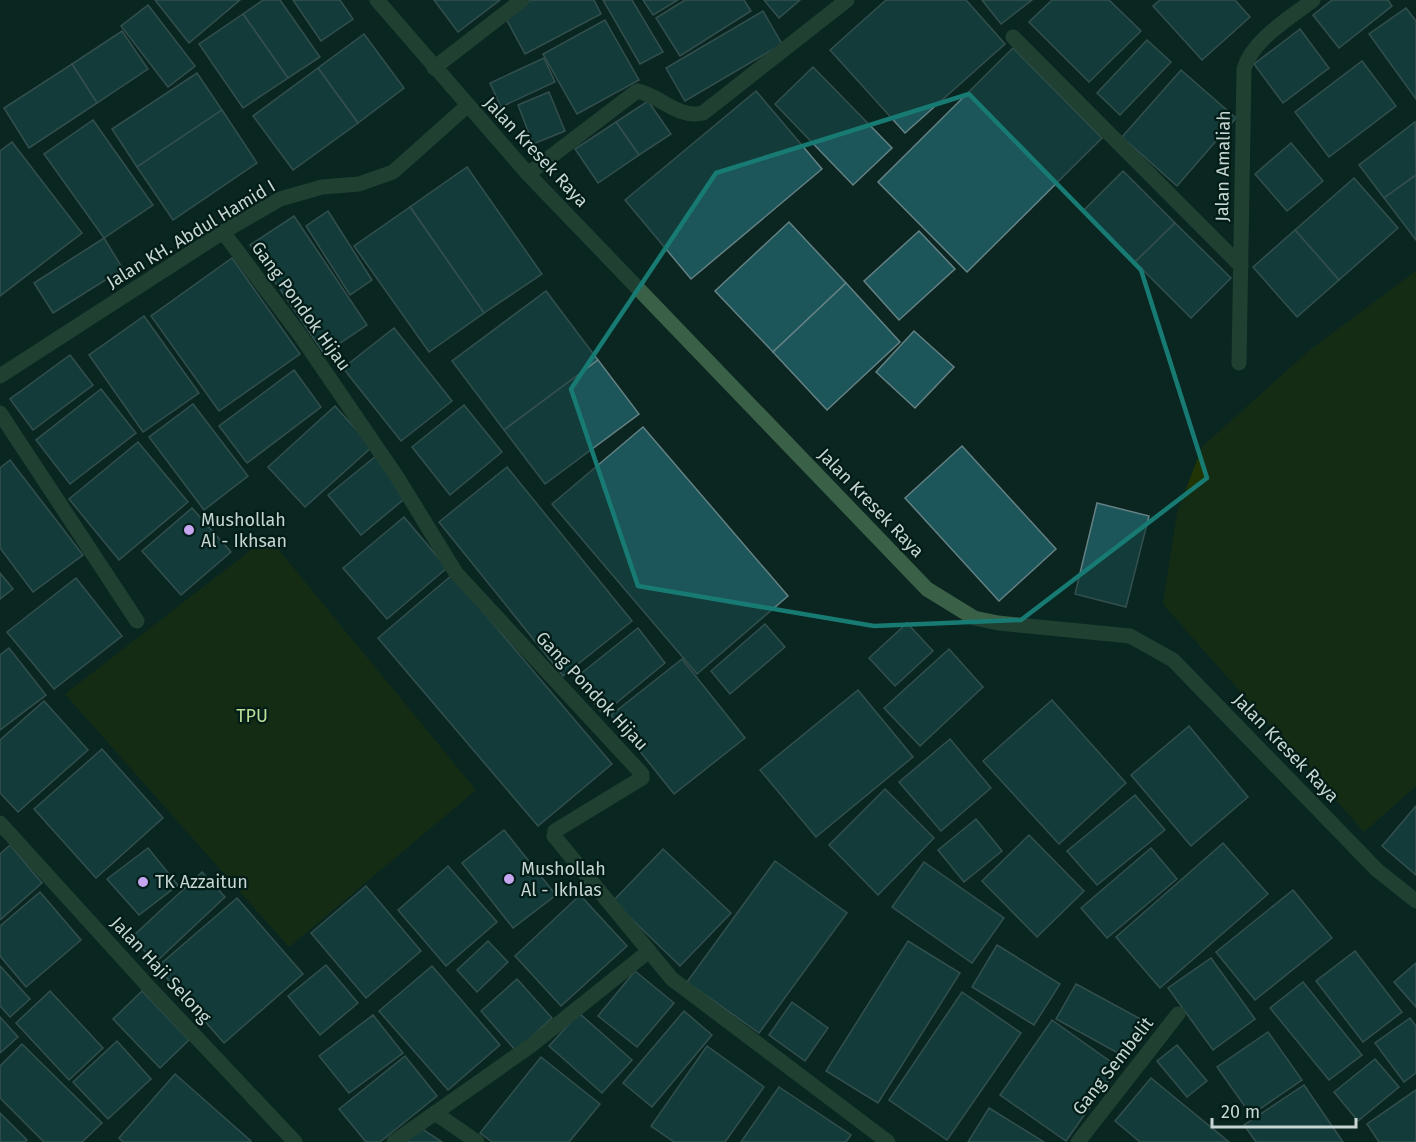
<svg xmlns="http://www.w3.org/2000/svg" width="1416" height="1142" font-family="'Fira Sans',sans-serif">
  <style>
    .green { fill: #203405 }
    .building { fill: #1c555a; stroke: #648184; stroke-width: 1.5 }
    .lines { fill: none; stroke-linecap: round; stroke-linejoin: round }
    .minor { stroke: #3a6047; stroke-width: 15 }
    .marked { fill: none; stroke: #187b73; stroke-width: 4.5; stroke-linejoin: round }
    .poi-dot { fill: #c6a6f0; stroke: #021c17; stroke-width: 2 }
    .labels { text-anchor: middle; stroke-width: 4.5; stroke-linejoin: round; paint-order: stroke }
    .street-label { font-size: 18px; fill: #c7d6d2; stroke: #021c17 }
    .poi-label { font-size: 18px; fill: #c7d6d2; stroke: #021c17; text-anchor: start }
    .park-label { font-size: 18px; fill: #bade95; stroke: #021c17 }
  </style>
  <rect width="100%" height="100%" fill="#0b2621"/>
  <g class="green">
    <path d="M1416 271V786L1364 832 1163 604 1177 513 1202 447 1311 349Z"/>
    <path d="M268 537 476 790 289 947 65 694Z"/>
  </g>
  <g class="building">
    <path d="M155 0H240L189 43Z"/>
    <path d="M263 0H280L320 57 288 78 243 14Z"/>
    <path d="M293 0H340L353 19 321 41Z"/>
    <path d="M434 0H500L458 32Z"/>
    <path d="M531 0H594L601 14 525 54 504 15Z"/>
    <path d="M603 0H632L663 52 640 64Z"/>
    <path d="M643 0H678L653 15Z"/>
    <path d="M685 0H744L751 11 680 56 656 18Z"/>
    <path d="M764 0H800L779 18Z"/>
    <path d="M886 0H966L1005 44 905 133 830 50Z"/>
    <path d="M982 0H1032L1001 24Z"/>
    <path d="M1052 0H1109L1141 31 1089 82 1029 22Z"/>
    <path d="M1160 0H1235L1250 17 1202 60 1153 6Z"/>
    <path d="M1332 0H1388L1392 6 1339 48 1313 15Z"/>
    <path d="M148 5 195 66 168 87 121 26Z"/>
    <path d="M1406 8 1416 21V99L1369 34Z"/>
    <path d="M763 11 782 44 685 101 666 68Z"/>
    <path d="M243 14 288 78 243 108 199 44Z"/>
    <path d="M605 20 639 80 577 114 543 54Z"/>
    <path d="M1300 29 1329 68 1283 103 1254 64Z"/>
    <path d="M122 31 148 69 97 103 72 64Z"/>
    <path d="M364 34 404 88 358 123 318 68Z"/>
    <path d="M1147 40 1171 62 1120 115 1097 93Z"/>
    <path d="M1013 48 1102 138 967 272 878 182Z"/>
    <path d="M544 58 555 82 501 107 490 83Z"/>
    <path d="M1362 61 1396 106 1329 157 1295 112Z"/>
    <path d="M72 64 97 103 29 148 4 108Z"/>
    <path d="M813 67 892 148 853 185 775 104Z"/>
    <path d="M318 68 358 123 293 170 253 116Z"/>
    <path d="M1181 70 1236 118 1177 186 1122 137Z"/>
    <path d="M197 73 222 110 137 167 112 129Z"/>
    <path d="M756 91 822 169 691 279 625 200Z"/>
    <path d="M549 92 565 131 533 144 518 105Z"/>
    <path d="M648 101 671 134 639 155 616 122Z"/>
    <path d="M222 110 257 163 173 220 137 167Z"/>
    <path d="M93 120 153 205 104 238 44 154Z"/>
    <path d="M616 122 639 155 598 183 575 149Z"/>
    <path d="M1415 122 1416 175 1384 198 1359 165Z"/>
    <path d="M12 142 82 233 0 296V151Z"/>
    <path d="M1291 143 1323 181 1287 211 1255 174Z"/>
    <path d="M467 167 542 274 484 313 410 207Z"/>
    <path d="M1123 171 1175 223 1135 262 1083 211Z"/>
    <path d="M1416 175V240L1384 198Z"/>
    <path d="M1354 178 1398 228 1339 280 1295 230Z"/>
    <path d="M410 207 484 313 429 352 354 246Z"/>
    <path d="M328 211 372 280 350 295 306 226Z"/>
    <path d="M294 216 367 325 324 354 250 245Z"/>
    <path d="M789 222 846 283 773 352 715 291Z"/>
    <path d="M1175 223 1231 278 1191 318 1135 262Z"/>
    <path d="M1295 230 1339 280 1297 317 1253 267Z"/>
    <path d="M919 231 955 269 899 320 864 281Z"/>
    <path d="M104 238 123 269 53 313 34 283Z"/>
    <path d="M232 258 300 354 219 411 151 316Z"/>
    <path d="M846 283 900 342 827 410 773 352Z"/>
    <path d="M546 291 598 360 504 430 452 361Z"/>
    <path d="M144 316 199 393 143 432 89 355Z"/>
    <path d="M394 328 452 401 401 441 343 368Z"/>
    <path d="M914 331 954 367 915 408 876 372Z"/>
    <path d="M70 355 93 385 33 430 10 399Z"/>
    <path d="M598 360 639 414 545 484 504 430Z"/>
    <path d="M294 370 321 407 247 463 219 426Z"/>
    <path d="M101 389 136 433 70 484 36 440Z"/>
    <path d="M193 404 248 476 204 510 149 437Z"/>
    <path d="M464 405 502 452 450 495 412 447Z"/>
    <path d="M335 406 372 447 305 507 268 467Z"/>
    <path d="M643 427 788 596 697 674 552 504Z"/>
    <path d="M138 442 188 502 119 560 69 499Z"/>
    <path d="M962 446 1056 549 999 601 905 498Z"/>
    <path d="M376 456 408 496 361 535 328 495Z"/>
    <path d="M10 460 83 555 33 592 0 548V468Z"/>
    <path d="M507 467 632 621 563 676 439 522Z"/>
    <path d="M1097 503 1149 516 1126 607 1075 594Z"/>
    <path d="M192 508 231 552 181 595 142 551Z"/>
    <path d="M404 517 447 568 387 619 343 568Z"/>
    <path d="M0 573 13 589 0 599Z"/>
    <path d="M452 575 612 764 538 826 378 638Z"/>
    <path d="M76 578 122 636 54 689 7 632Z"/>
    <path d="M907 623 933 651 895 686 869 658Z"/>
    <path d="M765 624 785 647 730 694 711 671Z"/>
    <path d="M638 628 665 663 603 714 574 679Z"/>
    <path d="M9 648 46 695 0 730V655Z"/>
    <path d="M949 649 983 687 920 746 884 708Z"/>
    <path d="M682 659 745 738 674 794 611 715Z"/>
    <path d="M858 690 913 757 816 837 760 770Z"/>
    <path d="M1052 700 1126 783 1059 844 983 761Z"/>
    <path d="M44 701 88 750 18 812 0 793V740Z"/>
    <path d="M1189 726 1248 797 1191 846 1131 775Z"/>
    <path d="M950 739 991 788 941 831 899 782Z"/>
    <path d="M102 749 163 818 96 878 34 809Z"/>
    <path d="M885 789 934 838 878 895 829 845Z"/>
    <path d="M1135 795 1165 830 1097 885 1067 851Z"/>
    <path d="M1416 806V875L1382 846Z"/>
    <path d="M976 819 1002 851 964 882 938 850Z"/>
    <path d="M504 830 556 895 513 928 462 863Z"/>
    <path d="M1029 835 1084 891 1037 937 982 881Z"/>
    <path d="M1223 843 1268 894 1160 988 1116 937Z"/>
    <path d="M10 845 42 883 0 920V854Z"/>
    <path d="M148 848 178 885 139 915 107 879Z"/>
    <path d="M1151 848 1177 879 1107 938 1081 908Z"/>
    <path d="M663 849 731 913 680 966 613 901Z"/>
    <path d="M775 861 847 913 759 1033 687 982Z"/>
    <path d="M924 862 1004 918 972 963 892 907Z"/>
    <path d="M448 866 497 922 446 966 398 910Z"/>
    <path d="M202 872 225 897 155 963 132 937Z"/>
    <path d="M366 886 421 951 366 998 311 933Z"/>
    <path d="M1293 890 1332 938 1255 1000 1216 952Z"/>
    <path d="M40 892 81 940 26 987 0 956V926Z"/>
    <path d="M580 895 627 946 561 1006 515 956Z"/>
    <path d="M237 898 303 974 224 1043 157 967Z"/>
    <path d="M488 941 508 962 477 992 457 970Z"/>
    <path d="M908 941 960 973 878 1103 826 1071Z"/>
    <path d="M997 945 1060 984 1034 1025 972 987Z"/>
    <path d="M1355 951 1402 1012 1363 1042 1316 981Z"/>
    <path d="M1211 958 1255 1019 1213 1050 1168 988Z"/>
    <path d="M1416 963V1007L1394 982Z"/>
    <path d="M326 965 358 1003 320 1035 288 996Z"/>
    <path d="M0 966 30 999 10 1017 0 1006Z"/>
    <path d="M432 966 500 1045 448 1090 379 1011Z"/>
    <path d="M635 971 674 1003 637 1047 598 1016Z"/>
    <path d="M517 979 552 1018 516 1051 481 1011Z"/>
    <path d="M1303 982 1362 1055 1329 1080 1270 1008Z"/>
    <path d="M1076 984 1146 1022 1127 1058 1056 1019Z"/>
    <path d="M50 991 103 1048 69 1080 16 1023Z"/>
    <path d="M142 991 189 1040 160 1068 113 1019Z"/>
    <path d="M962 992 1021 1033 947 1140 889 1100Z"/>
    <path d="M792 1002 828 1028 805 1061 769 1035Z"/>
    <path d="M684 1011 712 1035 652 1107 623 1083Z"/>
    <path d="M579 1013 632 1060 602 1093 549 1046Z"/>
    <path d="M373 1015 403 1053 349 1093 319 1056Z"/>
    <path d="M0 1017 18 1037 0 1053Z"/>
    <path d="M1410 1018 1416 1026V1073L1404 1082 1375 1043Z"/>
    <path d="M1052 1020 1118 1067 1066 1141 1000 1095Z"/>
    <path d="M1268 1032 1302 1080 1251 1115 1217 1067Z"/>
    <path d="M117 1041 151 1079 108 1119 73 1082Z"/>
    <path d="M22 1044 102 1123 82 1142H44L0 1098V1066Z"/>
    <path d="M1177 1045 1207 1081 1187 1097 1157 1061Z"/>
    <path d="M707 1046 764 1087 725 1142H674L651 1126Z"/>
    <path d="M405 1056 437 1096 380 1142H366L339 1109Z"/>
    <path d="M541 1057 600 1104 569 1142H492L480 1133Z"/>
    <path d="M1375 1059 1399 1087 1358 1121 1334 1092Z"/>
    <path d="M175 1074 251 1141V1142H123L119 1138Z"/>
    <path d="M1151 1078 1229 1142H1140L1115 1121Z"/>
    <path d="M1304 1085 1343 1142H1256L1244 1125Z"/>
    <path d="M779 1087 851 1135 846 1142H741Z"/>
    <path d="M1416 1090V1142H1379L1367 1124Z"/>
    <path d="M989 1108 1044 1142H968Z"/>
    <path d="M0 1113 27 1140 25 1142H0Z"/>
    <path d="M418 1126 442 1142H407Z"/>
  </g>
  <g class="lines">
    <g class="minor">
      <path d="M377 0 528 174 927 589 974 618 998 623 1130 636 1173 660 1377 870 1416 901"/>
      <path d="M1013 37 1241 266"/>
      <path d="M434 68 522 0"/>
      <path d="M528 174 637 91C660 95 677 119 703 113L847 0"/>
      <path d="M223 232 300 335 397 477 456 573 642 774V778L555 831 554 836 672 979 888 1142"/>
      <path d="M1239 363 1244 69C1252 40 1290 18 1313 0"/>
      <path d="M0 376 223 232 280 199 322 187 359 184 393 172 467 106"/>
      <path d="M0 413 137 621"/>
      <path d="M0 823 147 985 295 1142"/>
      <path d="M435 1113 477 1142"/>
      <path d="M394 1142 533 1044 649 951"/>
      <path d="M1078 1142 1178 1014"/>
    </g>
  </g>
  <path d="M0 0H1416V1142H0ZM969 94 1141 270 1207 478 1021 620 874 626 638 586 571 389 716 173Z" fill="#0b2621" fill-opacity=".55" fill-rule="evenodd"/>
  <path class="marked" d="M969 94 1141 270 1207 478 1021 620 874 626 638 586 571 389 716 173Z"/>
  <g class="poi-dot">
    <circle cx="189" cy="530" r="6"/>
    <circle cx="509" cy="879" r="6"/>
    <circle cx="143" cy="882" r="6"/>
  </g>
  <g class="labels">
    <g class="street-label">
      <text transform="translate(536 152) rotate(47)" y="6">Jalan Kresek Raya</text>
      <text transform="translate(1223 166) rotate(-89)" y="6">Jalan Amaliah</text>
      <text transform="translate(191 234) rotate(-31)" y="6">Jalan KH. Abdul Hamid I</text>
      <text transform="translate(301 306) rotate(54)" y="6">Gang Pondok Hijau</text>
      <text transform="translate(871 503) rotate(46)" y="6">Jalan Kresek Raya</text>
      <text transform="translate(592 691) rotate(47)" y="6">Gang Pondok Hijau</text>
      <text transform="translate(1286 748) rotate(46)" y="6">Jalan Kresek Raya</text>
      <text transform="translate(161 970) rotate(47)" y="6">Jalan Haji Selong</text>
      <text transform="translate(1113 1066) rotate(-52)" y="6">Gang Sembelit</text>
    </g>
    <g class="poi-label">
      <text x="201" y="526">Mushollah<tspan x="201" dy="21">Al - Ikhsan</tspan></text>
      <text x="521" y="875">Mushollah<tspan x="521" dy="21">Al - Ikhlas</tspan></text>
      <text x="155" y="888">TK Azzaitun</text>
    </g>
    <g class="park-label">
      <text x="252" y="722">TPU</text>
    </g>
  </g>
  <path d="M1212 1118v9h144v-9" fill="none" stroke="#c7d6d2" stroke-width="3"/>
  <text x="1221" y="1118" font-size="18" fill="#c7d6d2" stroke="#021c17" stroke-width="4.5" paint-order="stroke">20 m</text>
</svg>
